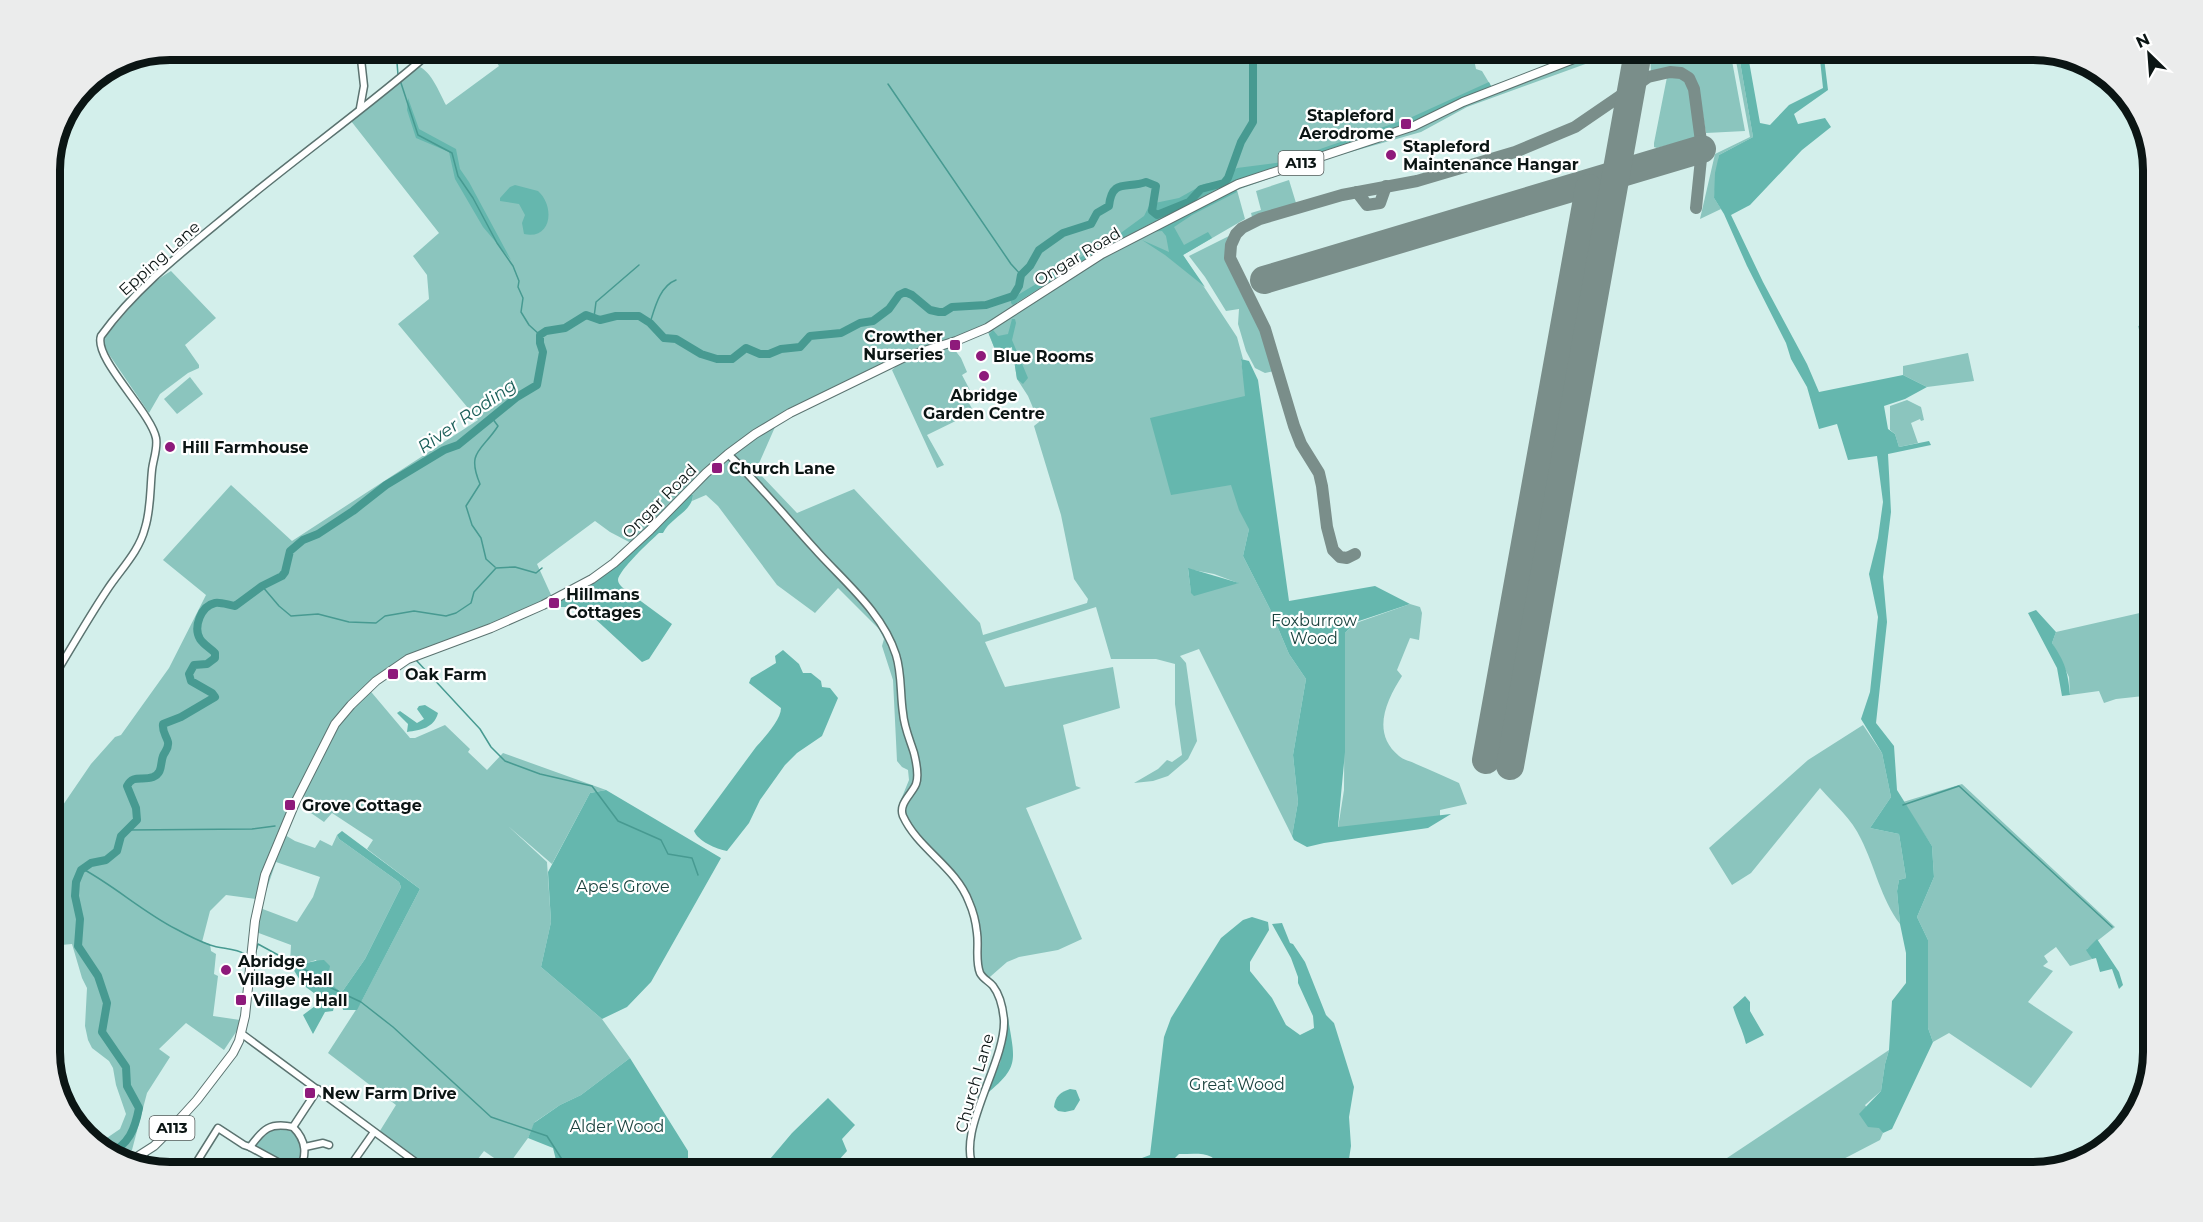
<svg xmlns="http://www.w3.org/2000/svg" width="2203" height="1222" font-family="Montserrat,sans-serif">
  <style>
    .green { fill: #8bc5be; fill-rule: evenodd }
    .forest { fill: #65b7ae }
    .lines { fill: none; stroke-linecap: round; stroke-linejoin: round }
    .stream { stroke: #479a91; stroke-width: 1.5 }
    .river { stroke: #479a91; stroke-width: 8 }
    .taxiway { stroke: #7a8e8a; stroke-width: 12 }
    .runway { stroke: #7a8e8a; stroke-width: 28 }
    .minor-casing { stroke: #5b7370; stroke-width: 9 }
    .major-casing { stroke: #5b7370; stroke-width: 10 }
    .minor { stroke: #fff; stroke-width: 6 }
    .major { stroke: #fff; stroke-width: 8 }
    .poi-dot { fill: #8e1a7b; stroke: #fff; stroke-width: 2 }
    .labels { text-anchor: middle; stroke-width: 4.5; stroke-linejoin: round; paint-order: stroke }
    .shield { fill: #fff; stroke: #545b5a; stroke-width: 1.5 }
    .shield-label { font-size: 15px; font-weight: bold; fill: #0b1514 }
    .poi-label { font-size: 16px; font-weight: bold; fill: #0b1514; stroke: #fff; text-anchor: start }
    .street-label { font-size: 16px; fill: #0b1514; stroke: #fff }
    .park-label { font-size: 16px; fill: #1c433f; stroke: #fff }
    .water-label { font-size: 18px; font-style: italic; fill: #1b5f59; stroke: #fff }
    .rim { fill: none; stroke: #0b1514; stroke-width: 8 }
  </style>
  <rect width="100%" height="100%" fill="#d3efeb"/>
  <g class="green">
    <path d="M488 50H1472L1476 69 1482 71 1491 86 1559 61 1565 56 1562 50H1624L1467 107 1421 132 1326 159 1237 190 1245 219 1183 255 1237 337 1243 359 1241 360 1252 431 1249 529 1243 556 1270 609 1289 654 1306 679 1293 755 1298 802 1292 836 1294 840 1199 649 1180 656 1186 663 1197 741 1188 759 1168 776 1153 781 1134 783 1158 769 1167 760 1172 762 1182 755 1175 704V664L1156 659H1111L1096 607 985 642 1005 687 1113 667 1120 708 1063 725 1076 786 1081 788 1026 808 1082 939 1058 950 1019 957 1007 962 983 983 975 961V931L967 901 942 865 901 819 898 807 909 780 908 770 902 767 897 761 893 680 882 646 884 639 879 629 838 588 815 613 777 585 718 506 706 495 692 501 693 495 690 494 631 543 610 532 595 521 537 564 552 597 511 617 412 655 367 687 410 738H415L445 725 470 749 468 752 487 770 503 753 606 790 590 793 552 864 508 826 547 862 551 922 541 967 602 1019 630 1058 581 1095 560 1105 535 1122 528 1138 507 1167 484 1151 468 1172H433L378 1134 396 1105 328 1053 361 1002 420 889 367 849 373 840 332 813 324 822 311 813 317 805 298 792 280 832 295 841 315 848 320 840 332 846 337 835 339 839 399 882 401 887 365 959 342 992 331 985 316 960 301 965 290 964 291 945 256 932 260 908 297 922 313 897 320 877 276 862 263 900 226 895 210 911 202 942 210 944 211 951 216 954 214 974 218 976 213 1016 240 1020V1026L224 1050 186 1023 159 1049 170 1057 147 1093 132 1150 116 1158 110 1156 98 1144 120 1129 126 1114 116 1085 113 1068 109 1061 92 1048 88 1040 85 1026 87 988 82 978 72 944 50 946V824L91 764 115 737 121 735 169 668 206 595 163 560 231 485 292 541 478 420 398 324 429 299 427 275 413 256 439 233 351 121 418 66C432 72 439 92 446 105L499 66ZM987 330 996 352 1012 347 1017 379 1028 396 1039 422 1034 426 1061 515 1074 579 1088 599 1087 603 983 635 980 623 854 489 797 513 756 470 779 418 934 345ZM1188 569 1214 574 1238 583 1191 592Z"/>
    <path d="M1632 50H1730L1745 131 1706 133C1699 97 1702 54 1651 73L1650 56 1620 55Z"/>
    <path d="M1734 50H1738L1753 137 1719 155 1714 198 1721 209 1700 219 1715 154 1750 137Z"/>
    <path d="M1676 75C1699 82 1695 117 1698 137L1657 148 1654 147V143L1667 77Z"/>
    <path d="M1289 180 1296 203 1252 217 1251 213 1261 210 1256 191Z"/>
    <path d="M1233 234 1226 246V258L1239 289 1258 320 1274 371 1265 373 1255 368 1246 351 1238 324 1239 309 1226 311 1205 277 1189 256Z"/>
    <path d="M171 271 216 318 185 345 199 365V368L188 373 160 394 149 413 104 347V336C129 313 140 289 171 271Z"/>
    <path d="M2153 322V371H2151L2138 326Z"/>
    <path d="M951 345 961 358 967 372 962 375 972 394 966 398 974 412 927 435 944 465 937 468 892 370 902 361Z"/>
    <path d="M1968 353 1974 381 1927 387 1903 375V366Z"/>
    <path d="M190 377 203 394 177 414 164 399Z"/>
    <path d="M1907 400 1921 407 1924 420 1921 421 1920 419 1911 423 1918 443 1899 447 1895 434 1890 430V406Z"/>
    <path d="M1410 604 1420 607 1422 613 1419 640 1410 638 1397 670 1402 676C1386 701 1371 733 1399 756 1403 760 1411 761 1416 764 1431 770 1445 777 1459 783L1467 804 1440 810V816L1338 828 1344 790 1345 633 1356 623Z"/>
    <path d="M2153 610V695L2116 699 2104 703 2099 691 2070 695 2069 677 2052 643 2056 632Z"/>
    <path d="M1863 725 1882 753 1891 797 1870 828 1899 834 1906 878 1899 880 1897 891 1900 924C1881 899 1875 867 1861 839 1852 819 1834 804 1820 788L1751 873 1732 885 1709 848 1808 760Z"/>
    <path d="M1962 784 2115 927 2087 949 2092 959 2070 966 2056 947 2044 956 2048 962 2043 966 2053 971 2028 1002 2073 1032 2031 1088 1949 1033 1933 1042 1928 1028V940L1917 917 1934 877 1932 846 1903 802Z"/>
    <path d="M1889 1050 1885 1064 1881 1091 1865 1105 1883 1133 1880 1140 1830 1166 1826 1172H1706Z"/>
    <path d="M276 1127C280 1128 287 1128 291 1129 307 1136 302 1158 297 1170L255 1147 254 1144 263 1133Z"/>
  </g>
  <g class="forest">
    <path d="M1738 50H1747L1760 123 1770 125 1789 105 1823 88 1819 50H1823L1828 90 1794 114 1798 124 1825 118 1831 127 1802 150 1750 205 1731 215 1763 282 1807 364 1819 392 1903 375 1927 387 1905 399 1884 406 1888 429 1895 434 1899 447 1929 441 1931 445 1888 454 1891 512 1883 577 1887 622 1876 723 1894 746 1897 790 1932 846 1934 877 1917 917 1928 940V1028L1933 1042 1892 1129 1883 1133 1879 1128 1868 1127 1859 1114 1881 1091 1885 1064 1889 1050 1892 1001 1906 983V953L1900 924 1897 891 1899 880 1906 878 1899 834 1870 828 1891 797 1882 753 1861 719 1870 692 1878 617 1869 574 1878 538 1883 502 1877 456 1848 460 1837 424 1819 429 1807 387 1791 359 1786 343 1747 266 1724 214 1714 198 1715 173 1719 155 1753 137Z"/>
    <path d="M1489 82 1491 86 1414 121 1260 172 1219 188 1103 248 1013 305 1011 303V299L1118 235 1144 216 1150 204 1179 198 1204 184 1221 181 1237 168 1283 162 1412 117Z"/>
    <path d="M408 98 419 129 456 149 460 169 469 182 511 260 483 227 455 179 449 152 416 138 407 110Z"/>
    <path d="M515 185 538 191C555 206 552 240 524 234L522 223 525 215 519 204 500 201V198L510 187Z"/>
    <path d="M1235 189 1237 192 1192 215 1174 227 1184 245 1208 232 1212 238 1183 255 1205 287 1165 255 1142 240 1169 252 1166 236 1162 231 1150 232 1135 242 1134 240Z"/>
    <path d="M1012 319H1015L1016 323 1012 340 1028 378 1023 384 1017 379 1012 347 996 352 989 334 993 330 998 336 1008 334Z"/>
    <path d="M1241 359 1249 361 1258 380 1289 601 1375 586 1410 604 1356 622 1345 633V752L1338 827 1451 814 1428 828 1324 843 1307 847 1294 840 1292 836 1298 802 1293 755 1306 679 1289 654 1270 609 1243 556 1249 529 1239 510 1231 485 1171 495 1150 418 1245 396Z"/>
    <path d="M690 494 693 495C692 512 671 517 663 533H659C651 540 618 571 618 580 618 583 620 585 623 588L672 624 649 659 642 662 592 616 574 607H547L581 588Z"/>
    <path d="M1188 568 1239 583 1194 596 1191 593Z"/>
    <path d="M2036 610 2056 632 2052 643C2065 662 2068 672 2070 695L2062 696 2057 668 2028 613Z"/>
    <path d="M783 650 799 664 803 673H811L821 681 822 687 830 688 838 698 822 736 797 753 785 765 760 800 749 823 727 851C716 849 698 841 694 831L756 747C764 738 781 720 781 708L749 683 751 678 776 663 775 656Z"/>
    <path d="M425 705 438 713C434 728 421 730 407 732L408 724 397 713 400 711 417 723 424 719 417 709 419 706Z"/>
    <path d="M606 790 721 858 651 982 627 1007 602 1019 541 967 551 922 548 872 590 793Z"/>
    <path d="M342 831 420 889 357 1010H343L342 1003 335 1002 333 1011 325 1012 313 1034 303 1015 319 1003 318 996 303 985 290 964C303 966 312 960 324 960L330 966C327 980 330 985 342 992L365 959 401 887 399 882 339 839 337 835Z"/>
    <path d="M1252 917 1268 922 1269 930 1250 962V971L1272 998 1286 1025 1300 1035 1314 1028 1313 1016 1298 983V977L1291 958 1272 924 1282 923 1290 943 1293 944 1305 962 1326 1015 1334 1023 1354 1087 1349 1117 1351 1146 1347 1172H1222C1216 1150 1198 1154 1179 1154L1174 1159V1172H1120L1118 1167 1150 1155 1164 1037 1171 1018 1221 938 1243 920Z"/>
    <path d="M2097 939 2119 972 2123 985 2119 989 2112 969 2100 972 2096 958 2092 959 2086 950Z"/>
    <path d="M1745 996 1750 1002V1011L1764 1035 1746 1044C1743 1031 1737 1020 1733 1007Z"/>
    <path d="M1008 1018C1015 1061 1020 1067 985 1095L1000 1063Z"/>
    <path d="M630 1058 688 1151V1172H559L553 1148 528 1138 534 1123 560 1105 581 1095Z"/>
    <path d="M1070 1089 1076 1090 1080 1100 1074 1110 1065 1112 1058 1111 1054 1107C1055 1096 1061 1092 1070 1089Z"/>
    <path d="M828 1098 855 1125 842 1139 847 1151 828 1172H759L792 1133Z"/>
  </g>
  <g class="lines">
    <g class="stream">
      <path d="M396 50 398 75"/>
      <path d="M400 80 418 135 452 153 458 176 473 198 497 243 513 266 519 281 518 287 523 298 521 312 529 325 540 335"/>
      <path d="M888 84 1011 264 1021 275"/>
      <path d="M594 317 596 302 639 265"/>
      <path d="M650 323C655 307 660 286 676 280"/>
      <path d="M492 418 498 426C482 451 466 451 480 484L466 506 472 525 481 538 486 559 495 567"/>
      <path d="M262 586 279 606 291 616 318 614 349 622 376 623 385 616 414 611 446 616 456 613 471 603 474 592 496 568 515 567 536 573 542 568"/>
      <path d="M50 644 62 655"/>
      <path d="M416 660 480 729 491 747 505 761 540 774 592 786 618 821 661 840 668 854 692 858 698 875"/>
      <path d="M1903 805 1959 786 2112 927"/>
      <path d="M126 830 252 829 275 826"/>
      <path d="M83 869C116 887 143 912 176 929 187 935 199 941 210 945 221 949 235 948 245 954"/>
      <path d="M256 951 258 944 313 974 327 986 361 1002 393 1027 491 1117 547 1136 570 1172"/>
    </g>
    <path class="river" d="M108 1154C129 1145 135 1129 139 1108L127 1086 126 1067 102 1032 107 1003 98 976 78 946 80 919 75 896 76 882 81 870 91 863 106 860 117 851 121 836 137 820 136 808 127 786C133 774 142 781 153 777 163 773 160 764 163 756 165 751 169 749 168 742 166 735 162 732 163 724L181 717 215 697 212 693 191 681 189 674 194 665 207 664 215 658V653C210 648 204 645 200 639 193 627 201 606 215 603 221 602 228 605 235 606L262 586 282 576 285 572 290 551 303 540 318 534 353 511 386 485 444 450 458 445 517 397 537 385 543 352 540 343V335L546 331 565 328 586 315 600 320 616 316H639L650 323 664 338 676 339 701 354 717 359H732L746 348 760 354H769L781 349 800 347 810 336 841 333 860 323 873 321 889 309 899 295 905 292 912 295 930 310 939 312H944L952 307 986 305 1013 296 1019 286 1021 275 1030 266 1039 250 1063 233 1091 224 1097 213 1109 206C1112 178 1127 189 1146 182L1156 186 1152 211 1157 215 1189 202 1201 189 1224 183 1228 178 1241 142 1253 122V59L1256 51 1274 50"/>
    <g class="taxiway">
      <path d="M1357 192 1367 205 1380 203 1386 186"/>
      <path d="M1355 554 1347 558 1340 557 1333 550 1327 527 1322 486 1319 473 1301 444 1294 426 1265 329 1230 258 1231 245 1236 234 1242 228 1260 219 1342 195 1417 181 1515 152 1575 127 1648 77 1670 72 1681 73 1689 78 1694 89 1702 149 1696 208"/>
    </g>
    <g class="runway">
      <path d="M1264 280 1702 149"/>
      <path d="M1486 760 1589 188"/>
      <path d="M1510 766 1636 63"/>
    </g>
    <defs>
      <g id="minor">
        <path d="M360 50 364 86 360 108"/>
        <path d="M728 454C758 483 785 516 814 548 843 581 882 611 896 655 902 674 900 694 903 713 904 727 910 740 914 753 916 761 919 776 916 784 912 794 898 804 903 816 918 849 956 867 969 902 973 911 976 923 977 933 979 946 975 960 980 973 983 979 989 981 993 986 1000 995 1003 1009 1004 1020 1006 1064 952 1136 976 1172"/>
        <path d="M50 683C69 652 87 620 107 590 120 570 139 552 145 528 151 509 150 489 152 470 153 460 158 448 156 438 151 412 93 358 101 336 138 285 189 247 237 207 301 154 370 105 433 50"/>
        <path d="M242 1034 429 1172"/>
        <path d="M293 1127 318 1089"/>
        <path d="M250 1147C263 1129 270 1122 293 1127 307 1141 307 1155 299 1172"/>
        <path d="M305 1147 323 1143 329 1145"/>
        <path d="M143 1154 147 1162 154 1168"/>
        <path d="M167 1172 169 1171"/>
        <path d="M199 1172 198 1160 218 1128 244 1145 250 1147 296 1172"/>
        <path d="M346 1172 374 1132"/>
        <path d="M398 1172 402 1167"/>
      </g>
      <path id="major" d="M129 1162 154 1146 167 1133 197 1100 233 1053 239 1041 245 1016 255 921 265 875 295 803 335 724 351 705 376 681 408 659 491 628 543 605 592 579 614 563 650 530 706 473 728 454 755 434 790 413 905 357 956 341 987 328 1102 254 1238 184 1414 126 1463 102 1597 50"/>
    </defs>
    <use href="#minor" class="minor-casing"/>
    <use href="#major" class="major-casing"/>
    <use href="#minor" class="minor"/>
    <use href="#major" class="major"/>
  </g>
  <g class="poi-dot">
    <rect x="1400" y="118" width="12" height="12" rx="3"/>
    <circle cx="1391" cy="155" r="6"/>
    <rect x="949" y="339" width="12" height="12" rx="3"/>
    <circle cx="981" cy="356" r="6"/>
    <circle cx="984" cy="376" r="6"/>
    <circle cx="170" cy="447" r="6"/>
    <rect x="711" y="462" width="12" height="12" rx="3"/>
    <rect x="548" y="597" width="12" height="12" rx="3"/>
    <rect x="387" y="668" width="12" height="12" rx="3"/>
    <rect x="284" y="799" width="12" height="12" rx="3"/>
    <circle cx="226" cy="970" r="6"/>
    <rect x="235" y="994" width="12" height="12" rx="3"/>
    <rect x="304" y="1087" width="12" height="12" rx="3"/>
  </g>
  <g class="labels">
    <g class="shield">
      <rect x="1278.5" y="151" width="45" height="24" rx="4.5"/>
      <rect x="149.5" y="1116" width="45" height="24" rx="4.5"/>
    </g>
    <g class="shield-label">
      <text x="1301" y="168">A113</text>
      <text x="172" y="1133">A113</text>
    </g>
    <g class="poi-label">
      <text x="1394" y="121" text-anchor="end">Stapleford<tspan x="1394" dy="18">Aerodrome</tspan></text>
      <text x="1403" y="152">Stapleford<tspan x="1403" dy="18">Maintenance Hangar</tspan></text>
      <text x="943" y="342" text-anchor="end">Crowther<tspan x="943" dy="18">Nurseries</tspan></text>
      <text x="993" y="362">Blue Rooms</text>
      <text x="984" y="401" text-anchor="middle">Abridge<tspan x="984" dy="18">Garden Centre</tspan></text>
      <text x="182" y="453">Hill Farmhouse</text>
      <text x="729" y="474">Church Lane</text>
      <text x="566" y="600">Hillmans<tspan x="566" dy="18">Cottages</tspan></text>
      <text x="405" y="680">Oak Farm</text>
      <text x="302" y="811">Grove Cottage</text>
      <text x="238" y="967">Abridge<tspan x="238" dy="18">Village Hall</tspan></text>
      <text x="253" y="1006">Village Hall</text>
      <text x="322" y="1099">New Farm Drive</text>
    </g>
    <g class="street-label">
      <text transform="translate(1077 256) rotate(-31)" y="6">Ongar Road</text>
      <text transform="translate(159 258) rotate(-42)" y="6">Epping Lane</text>
      <text transform="translate(659 501) rotate(-45)" y="6">Ongar Road</text>
      <text transform="translate(974 1083) rotate(-74)" y="6">Church Lane</text>
    </g>
    <g class="park-label">
      <text x="1314" y="626">Foxburrow<tspan x="1314" dy="18">Wood</tspan></text>
      <text x="623" y="892">Ape's Grove</text>
      <text x="1237" y="1090">Great Wood</text>
      <text x="617" y="1132">Alder Wood</text>
    </g>
    <g class="water-label">
      <text transform="translate(467 416) rotate(-35)" y="6">River Roding</text>
    </g>
  </g>
  <path d="M0 0H2203V1222H0ZM170 60H2033A110 110 0 0 1 2143 170V1052A110 110 0 0 1 2033 1162H170A110 110 0 0 1 60 1052V170A110 110 0 0 1 170 60Z" fill="#ebecec" fill-rule="evenodd"/>
  <path class="rim" d="M170 60H2033A110 110 0 0 1 2143 170V1052A110 110 0 0 1 2033 1162H170A110 110 0 0 1 60 1052V170A110 110 0 0 1 170 60Z"/>
  <g transform="translate(2149 54) rotate(335)" stroke="#ffffff" stroke-width="4.5" paint-order="stroke">
  <path d="M0-4.5L10 22L0 15L-10 22Z" fill="#0b1514"/>
  <text y="-9" font-size="16" font-weight="bold" text-anchor="middle" fill="#0b1514">N</text>
  </g>
</svg>
